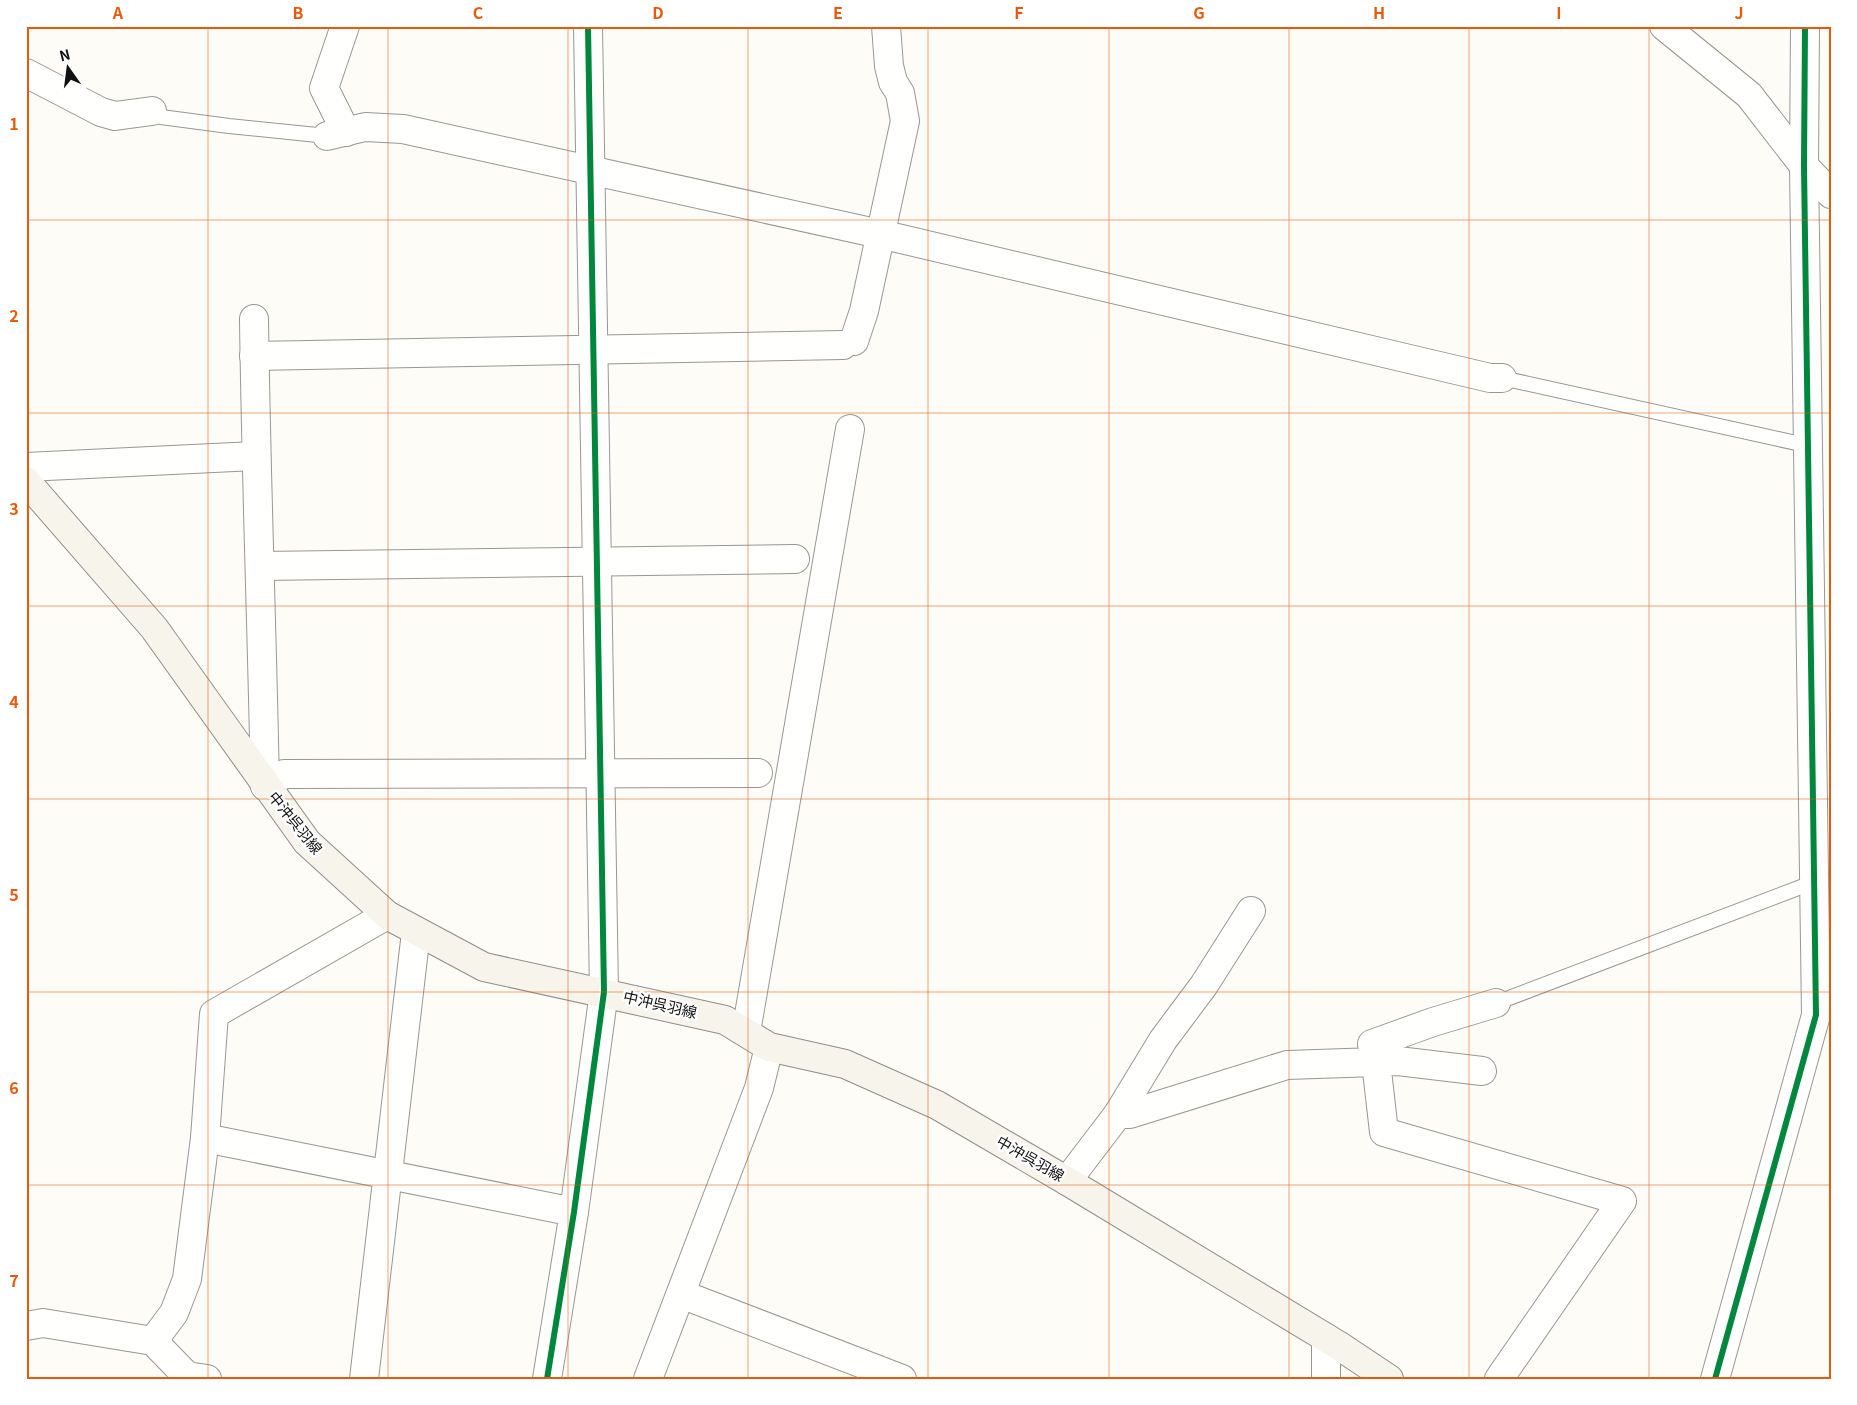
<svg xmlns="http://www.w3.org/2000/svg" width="1857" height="1405" font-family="Georgia,'Noto Sans JP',serif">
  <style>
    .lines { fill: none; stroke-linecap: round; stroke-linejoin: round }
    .service-casing { stroke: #979795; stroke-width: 16 }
    .minor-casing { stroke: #979795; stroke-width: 30 }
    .secondary-casing { stroke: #8e8d8b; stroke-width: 30 }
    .service { stroke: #fffffe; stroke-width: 14 }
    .minor { stroke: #fffffe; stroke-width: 28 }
    .secondary { stroke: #f6f4eb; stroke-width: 28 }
    .cycleway-casing { stroke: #fff; stroke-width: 9 }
    .cycleway { stroke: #00873e; stroke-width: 6 }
    .grid { fill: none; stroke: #e8590c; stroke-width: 1; stroke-opacity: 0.55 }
    .labels { text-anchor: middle; stroke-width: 5; stroke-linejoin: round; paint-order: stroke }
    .street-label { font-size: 15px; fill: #111; stroke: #fff }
    .neatline { fill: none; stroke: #e8590c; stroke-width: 2 }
    .grid-label { font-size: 16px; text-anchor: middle; font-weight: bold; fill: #e8590c }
  </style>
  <rect width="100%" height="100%" fill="#fdfcf7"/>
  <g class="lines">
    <defs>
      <g id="service">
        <path d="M152 111 161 117 229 126 327 136"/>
        <path d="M1502 378 1810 446"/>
        <path d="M1496 1003 1814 882"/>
      </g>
      <g id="minor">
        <path d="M345 26 324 88 346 132"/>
        <path d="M1664 26 1749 95 1804 166 1831 194"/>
        <path d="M26 73 101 112 115 116 152 111"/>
        <path d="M327 136 365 127 403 129 880 234 1490 378H1502"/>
        <path d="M254 319C256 475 262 630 265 786"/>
        <path d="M854 341 864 311 905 121 900 93 893 82 889 66 886 26"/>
        <path d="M254 356 843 345"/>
        <path d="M26 467 255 456"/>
        <path d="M261 566 795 559"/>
        <path d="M265 786 284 774 758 773"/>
        <path d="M746 1032 850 429"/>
        <path d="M1482 1071 1398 1061 1376 1062 1384 1132 1622 1201 1499 1379"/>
        <path d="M1118 1114H1130L1287 1065 1376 1062 1372 1044 1433 1022 1496 1003"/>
        <path d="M205 1138 574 1212"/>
        <path d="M1067 1181 1118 1114 1163 1040 1204 985 1251 911"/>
        <path d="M681 1294 902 1379"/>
        <path d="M26 1326 43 1323 153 1341 187 1376 207 1379"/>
        <path d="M153 1341 174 1313 187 1279 205 1138 214 1014 387 915"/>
        <path d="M364 1379 416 932"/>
        <path d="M547 1379 574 1212 604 992 588 26"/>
        <path d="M648 1379 759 1088 769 1047"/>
        <path d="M1326 1379V1338"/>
        <path d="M1715 1379 1816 1015 1804 166 1805 26"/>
      </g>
      <path id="secondary" d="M26 481 154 628 307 842 387 915 484 967 725 1020 769 1047 845 1064 937 1105 1067 1181 1338 1345 1389 1379"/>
    </defs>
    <use href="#service" class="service-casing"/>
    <use href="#minor" class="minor-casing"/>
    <use href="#secondary" class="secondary-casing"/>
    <use href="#service" class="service"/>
    <use href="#minor" class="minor"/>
    <use href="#secondary" class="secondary"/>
    <defs>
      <g id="cycleway">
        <path d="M547 1379 574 1212 604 992 588 26"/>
        <path d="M1715 1379 1816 1015 1804 166 1805 26"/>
      </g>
    </defs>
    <use href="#cycleway" class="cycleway-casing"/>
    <use href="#cycleway" class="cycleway"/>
  </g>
  <path class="grid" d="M208 26V1379M388 26V1379M568 26V1379M748 26V1379M928 26V1379M1109 26V1379M1289 26V1379M1469 26V1379M1649 26V1379M26 220H1831M26 413H1831M26 606H1831M26 799H1831M26 992H1831M26 1185H1831"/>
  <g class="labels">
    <g class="street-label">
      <text transform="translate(295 823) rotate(51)" y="5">中沖呉羽線</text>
      <text transform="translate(660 1005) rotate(13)" y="5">中沖呉羽線</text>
      <text transform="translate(1030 1159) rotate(30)" y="5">中沖呉羽線</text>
    </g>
  </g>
  <rect width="1857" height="1405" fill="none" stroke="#ffffff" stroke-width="55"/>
  <g transform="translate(68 68) rotate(346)" stroke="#ffffff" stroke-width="4" paint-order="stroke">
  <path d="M0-4L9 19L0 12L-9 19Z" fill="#111111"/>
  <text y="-8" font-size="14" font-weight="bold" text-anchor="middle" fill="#111111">N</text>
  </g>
  <rect x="28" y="28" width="1802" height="1350" class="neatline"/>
  <g class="grid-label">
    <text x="118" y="19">A</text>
    <text x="298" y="19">B</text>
    <text x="478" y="19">C</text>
    <text x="658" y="19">D</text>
    <text x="838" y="19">E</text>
    <text x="1019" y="19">F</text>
    <text x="1199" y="19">G</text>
    <text x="1379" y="19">H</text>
    <text x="1559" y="19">I</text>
    <text x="1739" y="19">J</text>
    <text x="14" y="130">1</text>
    <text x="14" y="322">2</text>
    <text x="14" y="515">3</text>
    <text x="14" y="708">4</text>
    <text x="14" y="901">5</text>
    <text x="14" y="1094">6</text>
    <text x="14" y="1287">7</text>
  </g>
</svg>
